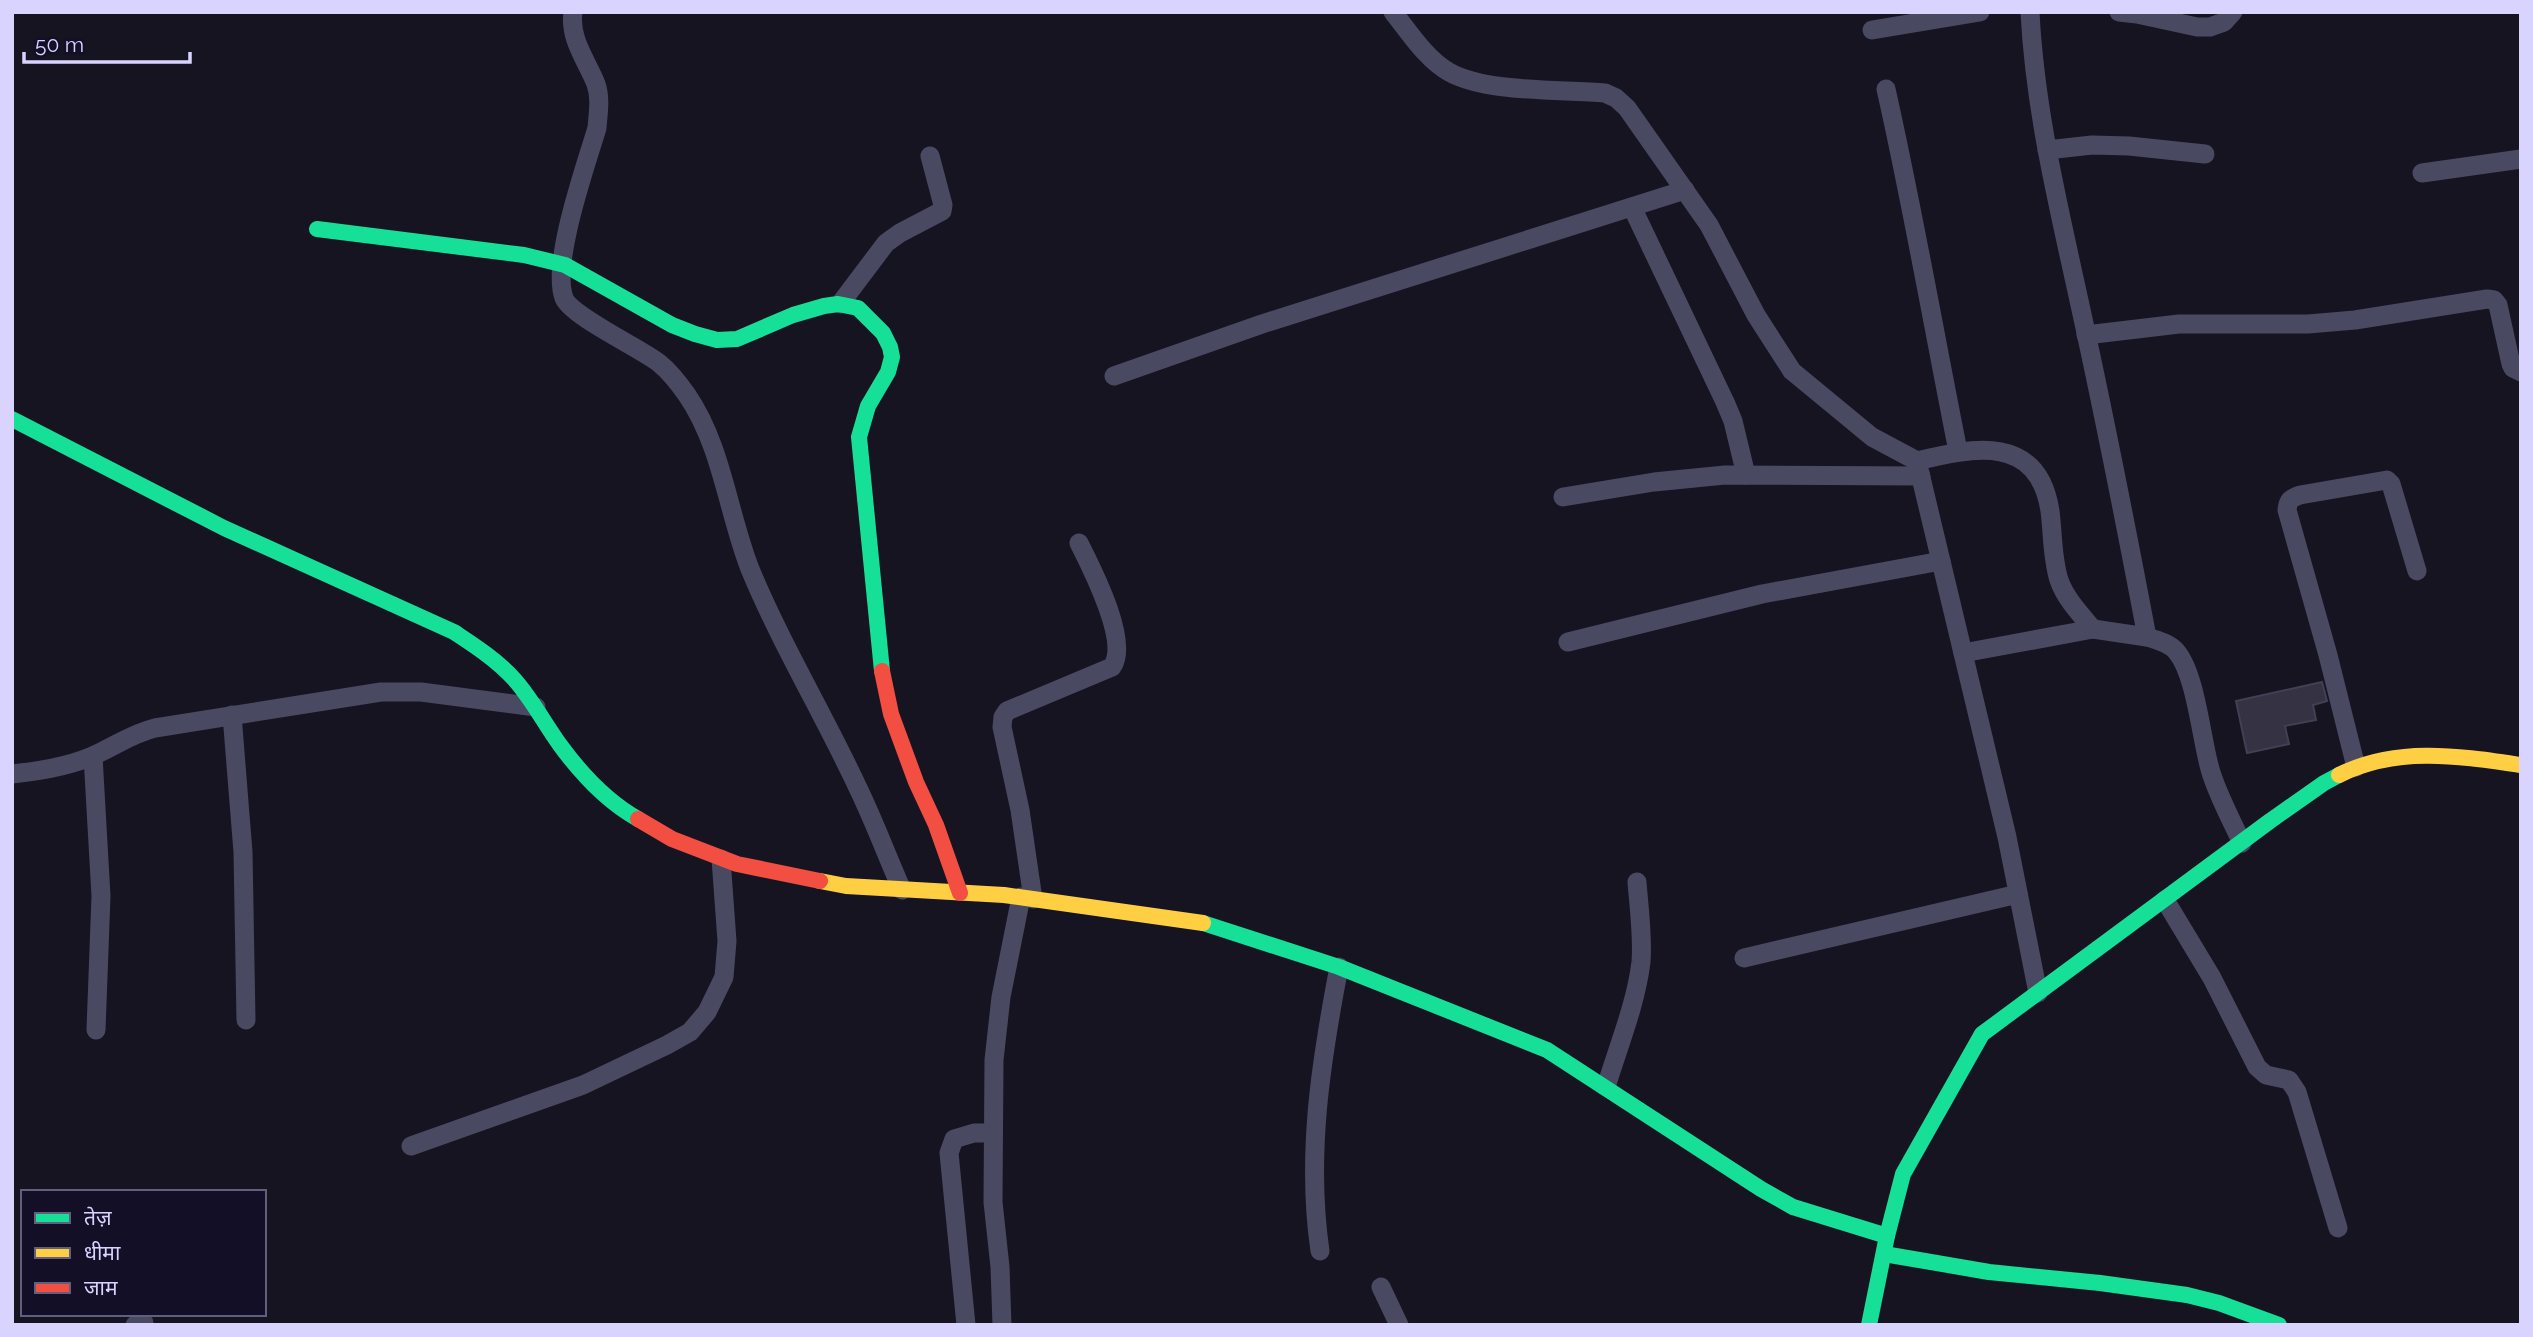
<svg xmlns="http://www.w3.org/2000/svg" width="2533" height="1337" font-family="Raleway,'Noto Sans Devanagari',sans-serif">
  <style>
    .building { fill: #343243; stroke: #433f54; stroke-width: 2 }
    .lines { fill: none; stroke-linecap: round; stroke-linejoin: round }
    .street { stroke: #4a4962; stroke-width: 19 }
    .fast { stroke: #16e098; stroke-width: 16 }
    .slow { stroke: #ffcf43; stroke-width: 16 }
    .jam { stroke: #f24e42; stroke-width: 16 }
  </style>
  <rect width="100%" height="100%" fill="#161421"/>
  <path class="building" d="M2322 682 2327 701 2313 705 2316 720 2285 726 2289 744 2247 753 2236 701Z"/>
  <g class="lines">
    <g class="street">
      <path d="M573 12C569 39 587 61 596 84 601 98 598 114 597 128 586 165 551 263 564 298 571 316 640 348 659 363 669 371 680 385 687 395 722 446 728 513 750 569 781 644 824 715 858 788 874 821 887 856 902 890"/>
      <path d="M1393 12C1409 32 1426 59 1449 72 1486 93 1561 89 1605 93L1616 98 1627 108 1709 225 1756 315 1792 371 1872 437 1917 461"/>
      <path d="M2030 12C2035 112 2059 208 2080 305 2104 415 2126 526 2147 637 2157 640 2169 643 2176 651 2196 674 2201 738 2210 769 2217 794 2231 819 2242 843"/>
      <path d="M2119 12 2137 14 2197 27H2210L2224 22 2233 12"/>
      <path d="M1872 30 1980 12"/>
      <path d="M1886 89C1913 209 1934 331 1958 451"/>
      <path d="M2047 150 2092 145 2129 146 2205 154"/>
      <path d="M2422 173 2521 159"/>
      <path d="M1632 207 1725 402 1733 421 1746 475"/>
      <path d="M840 304 886 243 900 233 942 211 943 205 930 156"/>
      <path d="M2086 335 2179 324H2308L2355 320 2487 299 2494 300 2498 305 2511 364 2513 368 2521 372"/>
      <path d="M1114 376 1262 324 1685 190"/>
      <path d="M1563 497 1654 482 1725 475 1921 476"/>
      <path d="M1568 642 1762 594 1941 561"/>
      <path d="M1963 653 2093 629 2147 637"/>
      <path d="M232 715 243 852 246 1020"/>
      <path d="M93 756 101 896 96 1030"/>
      <path d="M2356 767 2328 655 2287 510C2288 500 2291 498 2300 495L2387 480 2391 484 2417 571"/>
      <path d="M12 774C41 771 73 766 99 753 118 744 134 733 155 728L381 692H421L536 707"/>
      <path d="M1033 899 1020 810 1002 727 1003 717 1007 711 1112 667C1130 642 1092 569 1079 543"/>
      <path d="M2165 900 2212 978 2257 1067 2266 1075 2289 1080 2297 1092 2338 1228"/>
      <path d="M1744 958 2018 894"/>
      <path d="M2038 993 2007 837 1917 461C1974 447 2038 434 2050 511 2053 534 2052 558 2059 580 2065 598 2081 615 2093 629"/>
      <path d="M1606 1087C1618 1047 1636 1004 1641 962 1643 936 1639 908 1637 882"/>
      <path d="M411 1146 583 1085 667 1045 690 1032 707 1012 724 977 727 941 721 859"/>
      <path d="M1320 1251C1306 1155 1321 1061 1339 967"/>
      <path d="M1381 1287 1399 1325"/>
      <path d="M135 1325 144 1323"/>
      <path d="M966 1325 949 1153 954 1139 974 1133H992"/>
      <path d="M1002 1325 1000 1267 993 1202 994 1060 1001 997 1021 897"/>
    </g>
    <g class="fast">
      <path d="M317 229 524 255 565 265 672 325 695 334 717 340 737 339 793 315 824 306 838 304 858 308 883 333 890 347 892 357 888 372 868 406 859 437 882 671"/>
      <path d="M12 419 224 528 454 632C475 646 497 660 514 679 532 699 544 723 560 745 582 775 606 801 638 819"/>
      <path d="M1203 923 1339 967 1547 1050 1761 1189 1793 1207 1887 1236"/>
      <path d="M1884 1254 1989 1272 2100 1283 2187 1295 2219 1303 2279 1325"/>
      <path d="M1869 1325 1887 1236 1903 1174 1982 1034 2270 821 2324 783 2339 775"/>
    </g>
    <g class="slow">
      <path d="M2339 775C2397 746 2459 756 2521 765"/>
      <path d="M820 881 846 886 1004 895 1203 923"/>
    </g>
    <g class="jam">
      <path d="M882 671 891 714 916 782 936 825 960 893"/>
      <path d="M638 819 672 839 737 864 820 881"/>
    </g>
  </g>
  <rect width="2533" height="1337" fill="none" stroke="#d9d4ff" stroke-width="28"/>
  <rect x="21" y="1190" width="245" height="126" fill="#130f26" stroke="#625e7d" stroke-width="2"/>
  <rect x="35" y="1213" width="35" height="10" fill="#16e098" stroke="#625e7d" stroke-width="2"/>
  <text x="84" y="1225" font-size="21" fill="#d9d4ff">तेज़</text>
  <rect x="35" y="1248" width="35" height="10" fill="#ffcf43" stroke="#625e7d" stroke-width="2"/>
  <text x="84" y="1260" font-size="21" fill="#d9d4ff">धीमा</text>
  <rect x="35" y="1283" width="35" height="10" fill="#f24e42" stroke="#625e7d" stroke-width="2"/>
  <text x="84" y="1295" font-size="21" fill="#d9d4ff">जाम</text>
  <path d="M24 52v10h166v-10" fill="none" stroke="#d9d4ff" stroke-width="3.5"/>
  <text x="35" y="52" font-size="21" fill="#d9d4ff" stroke="#130f26" stroke-width="5" paint-order="stroke">50 m</text>
</svg>
